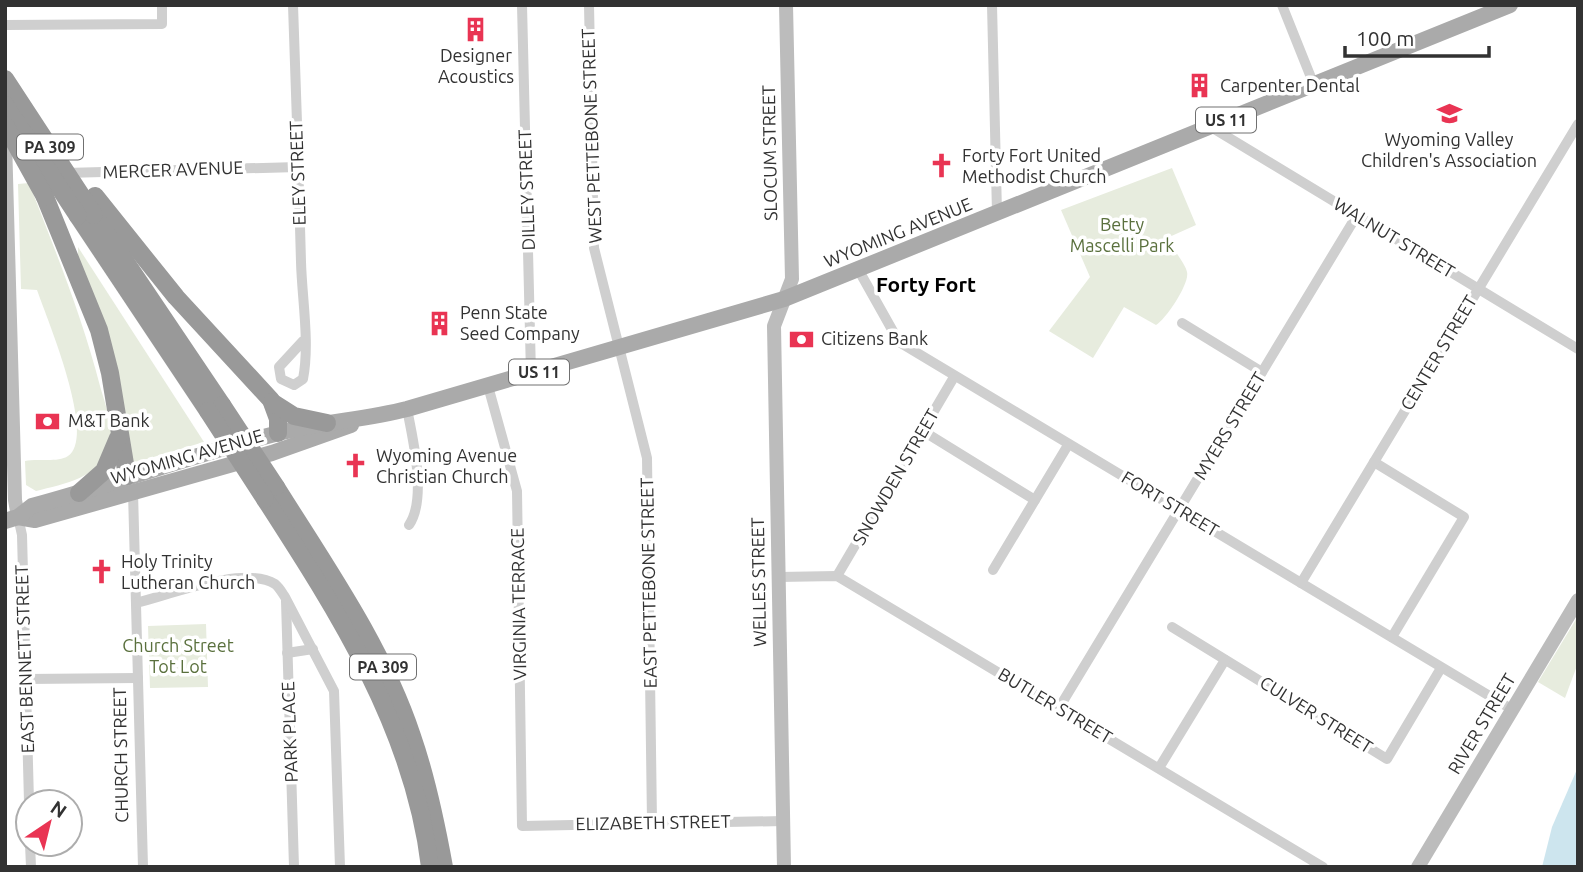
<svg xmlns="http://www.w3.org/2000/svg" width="1583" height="872" font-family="Ubuntu,sans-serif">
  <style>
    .green { fill: #e7ecde }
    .water { fill: #cde5ee }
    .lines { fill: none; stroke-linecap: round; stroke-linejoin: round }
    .street { stroke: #cfcfcf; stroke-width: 10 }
    .secondary { stroke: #bcbcbc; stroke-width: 14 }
    .primary { stroke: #aaa; stroke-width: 16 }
    .highway { stroke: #999; stroke-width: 18 }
    .highway-bridge { stroke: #999; stroke-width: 18 }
    .labels { text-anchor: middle; stroke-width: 7; stroke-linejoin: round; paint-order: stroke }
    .shield { fill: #fff; stroke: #707070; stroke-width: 2 }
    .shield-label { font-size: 16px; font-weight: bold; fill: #323232 }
    .poi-label { font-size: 18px; fill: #323232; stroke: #fff; text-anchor: start }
    .street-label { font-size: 18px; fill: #323232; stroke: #fff }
    .park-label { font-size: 18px; fill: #5a703d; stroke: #fff }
    .quarter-label { font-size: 21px; font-weight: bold; fill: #000; stroke: #fff }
  </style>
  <rect width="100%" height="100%" fill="#fff"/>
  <g class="green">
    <path d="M1172 168 1196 225 1167 238C1171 246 1186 265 1187 272 1190 283 1166 319 1156 325L1124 307 1093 358 1049 331 1090 277 1061 210Z"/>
    <path d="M29 183C55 250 82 316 100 386 105 404 114 426 110 444 101 478 64 484 36 491L26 485 25 461C37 458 58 463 68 456 97 436 47 319 37 290L21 289 18 184Z"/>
    <path d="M78 247 204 442 130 464 78 258Z"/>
    <path d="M1578 616V663L1565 698 1538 682Z"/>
    <path d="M206 624 208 687 150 688 148 626Z"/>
  </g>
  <path class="water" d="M1578 767V867H1542L1552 827Z"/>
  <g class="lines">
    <g class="street">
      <path d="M293 5C296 91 299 176 301 262 302 299 310 343 303 379L294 385 281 379 279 367 303 341"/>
      <path d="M522 5 531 374"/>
      <path d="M589 5 594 248 647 458 652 822"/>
      <path d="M992 5 997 213"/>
      <path d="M1282 5 1314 85"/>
      <path d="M5 25 162 24V5"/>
      <path d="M1211 127 1578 349"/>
      <path d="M65 173 298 167"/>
      <path d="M858 269 899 342 1513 710"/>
      <path d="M1182 323 1262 372"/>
      <path d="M488 386 517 491 522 826 783 821"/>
      <path d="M407 409C413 439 427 499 409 525"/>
      <path d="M923 431 1035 500"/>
      <path d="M1374 462 1464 517 1392 637"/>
      <path d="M133 492 143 867"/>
      <path d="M18 517 22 535 29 802"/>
      <path d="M993 570 1068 445"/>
      <path d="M837 576 954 377"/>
      <path d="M779 577 837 576 1323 867"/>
      <path d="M1301 583 1578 124"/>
      <path d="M286 601 294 867"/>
      <path d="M136 603C169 595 245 565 275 584 279 587 283 594 285 597L334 691 340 867"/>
      <path d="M1172 627 1387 759 1441 668"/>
      <path d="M287 653 313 649"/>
      <path d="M26 679 138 678"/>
      <path d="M1059 708 1357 215"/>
      <path d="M1159 768 1225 660"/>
      <path d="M30 844 31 867"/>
    </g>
    <g class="secondary">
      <path d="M5 140 15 500 18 517"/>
      <path d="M784 867 774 326 792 279 786 5"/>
      <path d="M1418 867 1578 600"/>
    </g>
    <g class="primary">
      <path d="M18 517 35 520 272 453 351 425"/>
      <path d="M5 521 18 517 32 506C114 484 193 455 275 434 319 422 364 420 407 409L784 299 1510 5"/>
    </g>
    <g class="highway">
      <path d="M95 196 176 297 271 400 278 419V433"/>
      <path d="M45 197 99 330 110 373 127 476"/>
      <path d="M94 215 222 405"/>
      <path d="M78 216 208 411"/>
      <path d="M272 402 294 416 327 423"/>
      <path d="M276 487C326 567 382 646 412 736 427 779 436 823 444 867"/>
      <path d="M79 493 104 471 118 438"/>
      <path d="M265 499C338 612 414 730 430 867"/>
    </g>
    <g class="highway-bridge">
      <path d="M5 79 94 215"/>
      <path d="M5 105 78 216"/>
      <path d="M5 125 45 197"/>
      <path d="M222 405 276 487"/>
      <path d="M208 411 265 499"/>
    </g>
  </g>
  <defs>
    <symbol id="building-bare" viewBox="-9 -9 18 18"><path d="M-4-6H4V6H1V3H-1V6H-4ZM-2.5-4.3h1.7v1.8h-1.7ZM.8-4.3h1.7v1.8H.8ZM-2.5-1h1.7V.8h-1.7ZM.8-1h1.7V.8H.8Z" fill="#e93453" stroke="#fff" stroke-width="2.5" paint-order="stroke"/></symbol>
    <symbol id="school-bare" viewBox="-9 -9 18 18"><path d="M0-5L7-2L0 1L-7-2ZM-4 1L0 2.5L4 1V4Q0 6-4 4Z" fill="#e93453" stroke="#fff" stroke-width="2.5" paint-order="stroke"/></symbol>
    <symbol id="church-bare" viewBox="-9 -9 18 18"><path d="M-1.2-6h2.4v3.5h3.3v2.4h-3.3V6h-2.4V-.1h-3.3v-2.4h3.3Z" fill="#e93453" stroke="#fff" stroke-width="2.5" paint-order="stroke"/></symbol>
    <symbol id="bank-bare" viewBox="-9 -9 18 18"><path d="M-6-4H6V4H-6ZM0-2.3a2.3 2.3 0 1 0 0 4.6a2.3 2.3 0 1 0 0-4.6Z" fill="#e93453" stroke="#fff" stroke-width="2.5" paint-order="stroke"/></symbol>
  </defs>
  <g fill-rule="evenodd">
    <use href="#building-bare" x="458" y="12" width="35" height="35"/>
    <use href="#building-bare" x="1182" y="68" width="35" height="35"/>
    <use href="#school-bare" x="1432" y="96" width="35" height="35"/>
    <use href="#church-bare" x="924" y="148" width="35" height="35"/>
    <use href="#building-bare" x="422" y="306" width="35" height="35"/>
    <use href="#bank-bare" x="784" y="322" width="35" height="35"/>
    <use href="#bank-bare" x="30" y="404" width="35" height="35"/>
    <use href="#church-bare" x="338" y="448" width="35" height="35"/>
    <use href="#church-bare" x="84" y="554" width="35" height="35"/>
  </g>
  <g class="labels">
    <g class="shield">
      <rect x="1196" y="107.5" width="60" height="25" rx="5"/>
      <rect x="17" y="134.5" width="66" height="25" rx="5"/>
      <rect x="509" y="359.5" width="60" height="25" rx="5"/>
      <rect x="350" y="654.5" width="66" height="25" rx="5"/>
    </g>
    <g class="shield-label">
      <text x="1226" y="126">US 11</text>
      <text x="50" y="153">PA 309</text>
      <text x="539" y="378">US 11</text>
      <text x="383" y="673">PA 309</text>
    </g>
    <g class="poi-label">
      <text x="476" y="62" text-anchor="middle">Designer<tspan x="476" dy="21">Acoustics</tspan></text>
      <text x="1220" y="92">Carpenter Dental</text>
      <text x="1449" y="146" text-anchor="middle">Wyoming Valley<tspan x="1449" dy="21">Children's Association</tspan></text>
      <text x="962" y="162">Forty Fort United<tspan x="962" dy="21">Methodist Church</tspan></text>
      <text x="460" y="319">Penn State<tspan x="460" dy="21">Seed Company</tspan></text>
      <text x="821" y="345">Citizens Bank</text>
      <text x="68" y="427">M&amp;T Bank</text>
      <text x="376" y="462">Wyoming Avenue<tspan x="376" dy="21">Christian Church</tspan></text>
      <text x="121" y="568">Holy Trinity<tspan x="121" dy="21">Lutheran Church</tspan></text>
    </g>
    <g class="street-label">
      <text transform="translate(592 136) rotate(-92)" y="6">WEST PETTEBONE STREET</text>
      <text transform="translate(770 153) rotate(-91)" y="6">SLOCUM STREET</text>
      <text transform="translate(173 170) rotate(-2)" y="6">MERCER AVENUE</text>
      <text transform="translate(298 173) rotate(-92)" y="6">ELEY STREET</text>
      <text transform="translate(527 190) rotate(-92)" y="6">DILLEY STREET</text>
      <text transform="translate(898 233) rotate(-22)" y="6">WYOMING AVENUE</text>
      <text transform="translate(1394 238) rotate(31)" y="6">WALNUT STREET</text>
      <text transform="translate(1439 353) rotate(-59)" y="6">CENTER STREET</text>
      <text transform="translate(1230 426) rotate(-59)" y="6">MYERS STREET</text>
      <text transform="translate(187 457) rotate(-16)" y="6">WYOMING AVENUE</text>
      <text transform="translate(896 477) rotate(-60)" y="6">SNOWDEN STREET</text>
      <text transform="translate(1170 504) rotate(31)" y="6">FORT STREET</text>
      <text transform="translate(759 582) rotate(-91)" y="6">WELLES STREET</text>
      <text transform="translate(649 583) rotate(-91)" y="6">EAST PETTEBONE STREET</text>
      <text transform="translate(519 604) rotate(-91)" y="6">VIRGINIA TERRACE</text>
      <text transform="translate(25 659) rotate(-92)" y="6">EAST BENNETT STREET</text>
      <text transform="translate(1055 706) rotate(31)" y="6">BUTLER STREET</text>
      <text transform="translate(1316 715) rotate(32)" y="6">CULVER STREET</text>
      <text transform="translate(1482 724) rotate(-59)" y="6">RIVER STREET</text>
      <text transform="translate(290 732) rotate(-92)" y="6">PARK PLACE</text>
      <text transform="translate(121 755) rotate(-91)" y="6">CHURCH STREET</text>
      <text transform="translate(653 823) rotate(-1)" y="6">ELIZABETH STREET</text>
    </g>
    <g class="park-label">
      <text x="1122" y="231">Betty<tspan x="1122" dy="21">Mascelli Park</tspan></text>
      <text x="178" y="652">Church Street<tspan x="178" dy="21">Tot Lot</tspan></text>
    </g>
    <g class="quarter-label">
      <text x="926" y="292">Forty Fort</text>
    </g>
  </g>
  <rect width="1583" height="872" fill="none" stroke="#323232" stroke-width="14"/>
  <g transform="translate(49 823) rotate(35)"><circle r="33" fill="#ffffff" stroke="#adadad" stroke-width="2"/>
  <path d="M0-5L12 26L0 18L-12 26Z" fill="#e93453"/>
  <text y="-10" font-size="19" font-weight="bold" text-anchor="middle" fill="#323232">N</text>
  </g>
  <path d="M1345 46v10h144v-10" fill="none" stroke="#323232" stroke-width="3.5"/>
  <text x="1356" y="46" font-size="21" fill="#323232" stroke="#ffffff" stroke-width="5" paint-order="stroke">100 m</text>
</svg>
